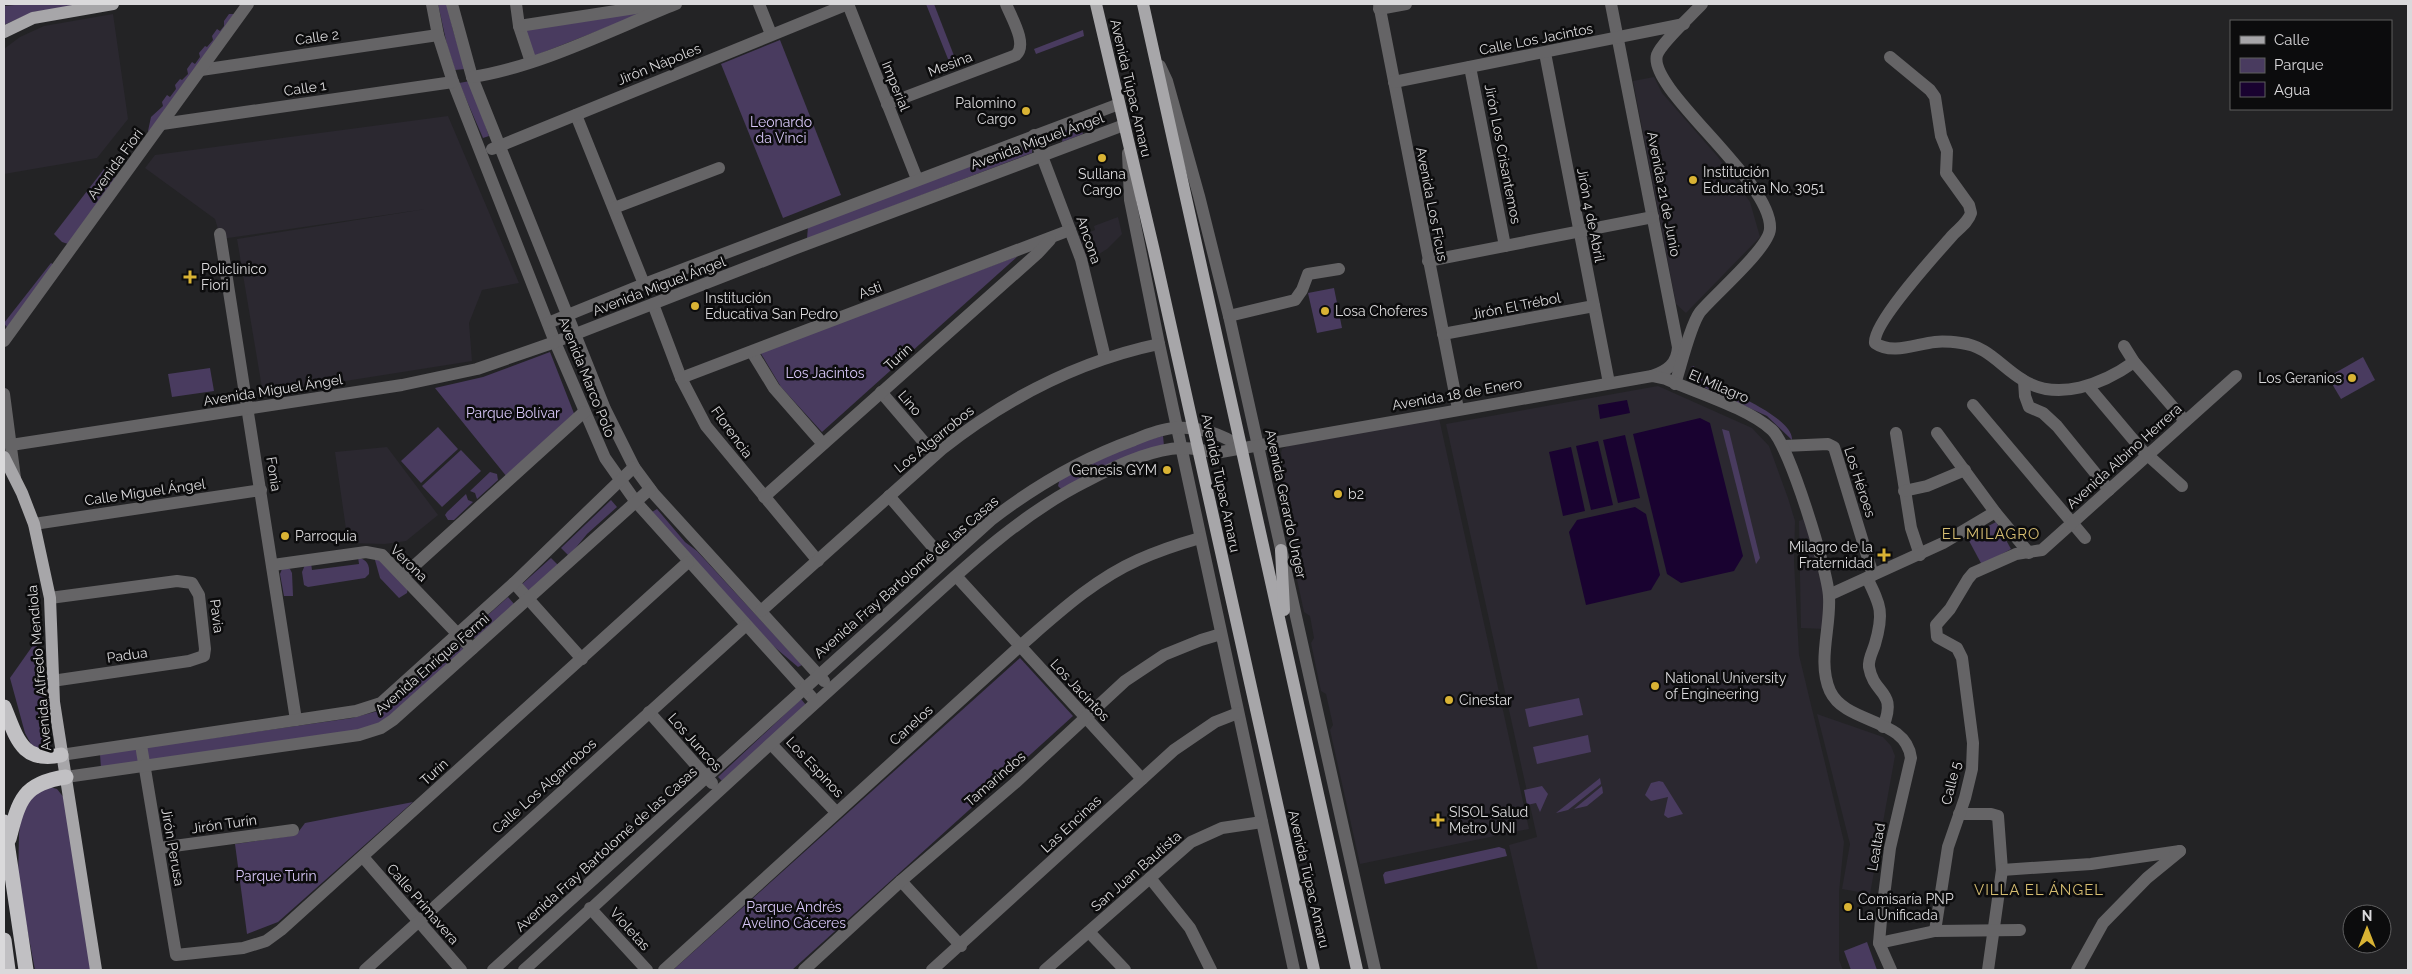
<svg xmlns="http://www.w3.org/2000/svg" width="2412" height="974" font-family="Raleway,sans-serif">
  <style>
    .built { fill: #2b2830 }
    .green { fill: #493b5f }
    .water { fill: #190230 }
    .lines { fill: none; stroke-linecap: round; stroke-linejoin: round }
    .minor { stroke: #656466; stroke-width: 12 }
    .major { stroke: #a7a6a9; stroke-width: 12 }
    .highway { stroke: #c1c0c3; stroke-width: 15 }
    .poi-dot { fill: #d9b334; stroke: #0c0c0d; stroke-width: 2 }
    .labels { text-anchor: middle; stroke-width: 5; stroke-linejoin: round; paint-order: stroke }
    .street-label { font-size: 14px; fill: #dad9db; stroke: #0c0c0d }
    .poi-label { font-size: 14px; fill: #dad9db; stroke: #0c0c0d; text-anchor: start }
    .park-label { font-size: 14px; fill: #d8c7f8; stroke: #0c0c0d }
    .neighbourhood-label { font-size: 15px; letter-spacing: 1px; fill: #d7be72; stroke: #0c0c0d }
  </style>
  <rect width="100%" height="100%" fill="#232325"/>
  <g class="built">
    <path d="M113 14 128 119 97 158 4 174V49L20 37 44 26Z"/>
    <path d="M1654 77 1662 93 1718 157 1750 202 1760 237 1686 313 1676 304 1633 81Z"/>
    <path d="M448 116 519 283 482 290 469 323 472 361 263 394 237 239 426 209 221 239 215 219 145 168 155 155Z"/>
    <path d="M1118 217 1122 234 1107 249 1088 261 1079 236 1095 230 1094 226Z"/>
    <path d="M1658 386 1752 428 1769 446 1788 498 1795 521 1794 562 1799 655 1844 842 1839 892V960L1843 970H1538L1509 845 1537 837 1446 424Z"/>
    <path d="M1439 418 1529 829 1360 864 1330 730 1333 725 1326 694 1321 691 1311 643 1314 638 1310 616 1304 612 1277 486 1278 477 1284 472 1281 453 1282 449 1288 446Z"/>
    <path d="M387 447 438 515 406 541 385 544 348 543 335 452Z"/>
    <path d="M1804 519 1824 584V629L1801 628 1799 521Z"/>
    <path d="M1817 714 1883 737 1891 746 1895 756 1870 894 1842 889 1850 844Z"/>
  </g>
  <g class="green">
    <path d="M25 4H89L33 12 4 25V6Z"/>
    <path d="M438 4H447L453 30 465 69 455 70 447 45Z"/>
    <path d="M926 4H934L958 66 956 69H952Z"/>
    <path d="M661 6 534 56 524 30Z"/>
    <path d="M229 14H235L150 132 148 131 151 117 163 106 162 102 167 95 170 97 176 89 175 85 180 79 182 80 188 74 187 69 192 62 195 64 200 57 199 53 205 46 207 47 213 40 212 36 217 29 220 31 224 26V21Z"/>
    <path d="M1083 30 1084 36 1036 54 1034 49Z"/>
    <path d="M780 40 841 195 783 218 721 64Z"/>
    <path d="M470 81 489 136 483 138 459 83Z"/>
    <path d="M1078 123 1083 134 1062 142 1065 128Z"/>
    <path d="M1027 142 1032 146V153L807 239 808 226Z"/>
    <path d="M104 169 117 178 68 244 62 242 54 234Z"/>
    <path d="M1018 256 822 432 781 387 760 352Z"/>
    <path d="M51 263 54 265 8 329 4 323Z"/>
    <path d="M1334 288 1342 328 1317 333 1308 293Z"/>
    <path d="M550 352 575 416 507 477 435 388 483 377Z"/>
    <path d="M2363 357 2375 380 2341 399 2328 377Z"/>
    <path d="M1694 366 1696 373 1702 379C1721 388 1794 417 1792 440L1767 416 1690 381 1689 377 1691 367Z"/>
    <path d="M210 368 214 391 172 397 168 374Z"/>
    <path d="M438 427 458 449 421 483 401 461Z"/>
    <path d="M1722 429 1729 431 1760 558 1756 564Z"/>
    <path d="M1163 436 1164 446 1061 489 1058 486 1060 478 1139 442Z"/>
    <path d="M461 450 481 471 442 507 422 486Z"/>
    <path d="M490 472 497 474 498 480 477 499 475 493 470 491Z"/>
    <path d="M466 494 468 500 473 502 454 520H448L445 515 447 512Z"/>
    <path d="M611 500 617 507 587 534 569 556 561 548Z"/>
    <path d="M657 509 685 542 697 551 802 665 798 667 753 629 652 512Z"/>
    <path d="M1996 522 2011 549 1982 565 1967 537Z"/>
    <path d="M358 557C367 560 370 565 369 574L365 578 308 587 304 585 302 572 305 565 311 563 312 570 359 564Z"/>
    <path d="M378 558 408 588 407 593 399 598 380 578 375 560Z"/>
    <path d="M551 558 558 565 528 592 521 585Z"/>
    <path d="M282 569H290L292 573 293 596H284L280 574Z"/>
    <path d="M508 597 515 605 476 640 469 632Z"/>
    <path d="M36 641 51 742 50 747 43 752 31 744 25 733 10 678Z"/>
    <path d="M455 643 465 650 384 721 364 730 101 768 100 754 352 718 378 711Z"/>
    <path d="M1020 658 1073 716 792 970H673Z"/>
    <path d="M1579 698 1583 715 1529 727 1525 709Z"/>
    <path d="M801 699 806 705 722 781 718 777Z"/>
    <path d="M1588 735 1591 752 1537 764 1533 747Z"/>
    <path d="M1600 778 1601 784 1568 810 1556 813Z"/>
    <path d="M1659 781 1663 782 1683 814 1668 818 1664 815 1668 797 1651 801 1645 795 1651 783Z"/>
    <path d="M1542 786 1548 794 1540 812 1536 803 1527 805 1524 790Z"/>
    <path d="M1602 786 1603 793 1587 806 1574 809Z"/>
    <path d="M50 787 57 789 65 799 91 970H35L18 881 19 834 21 817 34 793Z"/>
    <path d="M413 802 278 922 247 934 235 844 296 835 305 823Z"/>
    <path d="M1499 847 1505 849 1507 856 1385 884 1383 875 1385 872Z"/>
    <path d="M1867 942 1877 970H1851L1844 951Z"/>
  </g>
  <g class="water">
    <path d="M1627 400 1630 413 1600 419 1598 405Z"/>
    <path d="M1700 418 1710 423 1743 556 1734 571 1681 583 1667 574 1633 434Z"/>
    <path d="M1625 435 1640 498 1618 503 1603 440Z"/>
    <path d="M1598 441 1613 505 1591 510 1576 446Z"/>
    <path d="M1571 447 1585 511 1563 516 1549 452Z"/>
    <path d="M1635 507 1646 514 1660 575 1651 590 1586 605 1569 532 1577 520Z"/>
  </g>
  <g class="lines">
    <g class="minor">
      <path d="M432 4 438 35 453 82 555 342 605 458 636 502 816 702"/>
      <path d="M452 4 472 77 605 409 634 467 654 494 824 681"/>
      <path d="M516 4 519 26 531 62"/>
      <path d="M759 4 771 34"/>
      <path d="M848 4 917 179"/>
      <path d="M1379 4 1458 409"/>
      <path d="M1611 4 1678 347C1677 364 1667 371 1652 376"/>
      <path d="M1379 9 1406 4"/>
      <path d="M519 26 661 4"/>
      <path d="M1545 53 1609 383"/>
      <path d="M1890 57 1930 90 1935 97 1941 136 1947 151 1946 173 1969 205 1971 213C1968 223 1958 229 1951 237 1937 253 1872 324 1875 343 1892 355 1916 344 1935 342 1943 341 1953 342 1961 343 1988 346 2001 367 2023 380 2058 402 2103 384 2134 362"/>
      <path d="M1160 66 1167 81 1199 196 1229 316 1375 970"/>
      <path d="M1470 67 1505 246"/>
      <path d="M201 70 438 35"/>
      <path d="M472 77C539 67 613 29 676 4"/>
      <path d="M1394 82 1684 24"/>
      <path d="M887 104 1016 55C1028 44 1011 17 1006 4"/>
      <path d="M576 115 644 284"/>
      <path d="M162 124 453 82"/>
      <path d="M1034 135 1081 259 1105 358"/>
      <path d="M492 149 848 4"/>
      <path d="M1128 153 1130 200 1159 344 1294 970"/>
      <path d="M614 208 719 168"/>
      <path d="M220 234 296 720"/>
      <path d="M1428 261 1653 217"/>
      <path d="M653 304 681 378 706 426 818 561"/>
      <path d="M1229 316 1295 300 1302 290 1308 274 1339 269"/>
      <path d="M548 323 644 284 1119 104"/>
      <path d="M1443 334 1594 306"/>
      <path d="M4 341 248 4"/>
      <path d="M2124 346 2134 362 2185 421"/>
      <path d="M752 352 774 388 823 444"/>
      <path d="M681 378 1070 230"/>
      <path d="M2024 381 2025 396 2029 407 2043 413 2057 426 2109 490"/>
      <path d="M1675 384C1681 366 1690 326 1700 312 1714 295 1769 248 1770 229 1773 181 1647 89 1657 55 1661 43 1692 15 1702 4"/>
      <path d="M2088 386 2142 450 2182 486"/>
      <path d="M881 392 935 455"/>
      <path d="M4 394 15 478"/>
      <path d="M1973 405 2085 538"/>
      <path d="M1896 433 1911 528 1920 555"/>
      <path d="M1937 433 1995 512 2029 553"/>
      <path d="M11 445 402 385 477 369 555 342 794 249 1124 125"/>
      <path d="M1784 446 1828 444 1834 447 1873 575"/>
      <path d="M1904 491 1927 486 1965 470"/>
      <path d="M889 496 945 561"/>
      <path d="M764 497 1038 253 1050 240"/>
      <path d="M34 524 261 490"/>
      <path d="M273 565 366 552 382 555 472 649"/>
      <path d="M403 576 584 412"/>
      <path d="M957 577 1142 779"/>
      <path d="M1867 578C1881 606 1884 613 1875 644 1873 651 1868 659 1869 667 1874 696 1898 690 1883 727"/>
      <path d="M514 583 582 659"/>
      <path d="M1829 595 1943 543 1995 512"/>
      <path d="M50 598 177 581 192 583 199 595 205 649 204 656 189 661 52 681"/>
      <path d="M761 611 942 449C1007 398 1078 361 1159 344"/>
      <path d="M649 712 712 783"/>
      <path d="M771 744 836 812"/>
      <path d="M141 745 176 955 243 948 266 941 281 930 688 562"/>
      <path d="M61 755 356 711 381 703 514 583 634 467"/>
      <path d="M66 777 359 735 381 728 393 720 650 489"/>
      <path d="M1959 814H1991L1998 816 2002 870 1988 970"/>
      <path d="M159 848 293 830"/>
      <path d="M363 857 461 970"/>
      <path d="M2002 870 2091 864 2180 851"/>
      <path d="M1150 878 1190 928 1211 970"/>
      <path d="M901 881 961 946"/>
      <path d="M590 908 647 970"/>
      <path d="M1935 931 1948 847 1965 798 1972 769 1973 743 1962 658 1957 648 1937 637 1936 625 1950 609 1968 579 1973 573 2016 554 2042 550 2236 376"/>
      <path d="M1089 932 1125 970"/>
      <path d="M1879 943 1935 931 2020 930"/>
      <path d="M365 970 745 626"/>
      <path d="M493 970 991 520C1035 486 1081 459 1134 440 1146 435 1160 429 1174 428 1198 426 1223 434 1242 448"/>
      <path d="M524 970C644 861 762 750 883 642 947 585 1008 521 1085 482 1111 468 1152 449 1181 448 1194 447 1207 453 1221 452L1652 376 1666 379C1697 393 1748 408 1772 430 1789 445 1828 571 1829 597 1831 627 1817 662 1830 691 1846 725 1906 717 1911 758L1890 848 1881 920 1879 943 1891 970"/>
      <path d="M664 970 1019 647C1056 615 1093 580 1138 560 1158 551 1179 544 1200 538"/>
      <path d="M804 970 901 881 1015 783 1125 681 1164 655 1201 640 1221 634"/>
      <path d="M932 970 1174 750 1215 722 1238 713"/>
      <path d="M1045 970 1191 842 1222 828 1262 822"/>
      <path d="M2077 970 2103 923 2147 878 2180 851"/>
    </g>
    <g class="major">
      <path d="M1096 4 1154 251 1314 970"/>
      <path d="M1143 4 1357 970"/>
      <path d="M4 32 33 18 113 4"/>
      <path d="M4 457 22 493 34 524 50 598 54 702 96 970"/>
      <path d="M1281 550 1284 610"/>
    </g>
    <g class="highway">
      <path d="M4 707C17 738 21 763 61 755"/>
      <path d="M4 822 26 970"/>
      <path d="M9 839C19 800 23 783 66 777"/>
      <path d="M4 940 8 970"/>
    </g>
  </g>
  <g class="poi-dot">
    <circle cx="1026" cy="111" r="5"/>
    <circle cx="1102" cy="158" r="5"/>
    <circle cx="1693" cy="180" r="5"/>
    <path d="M187.5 269.5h5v5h5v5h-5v5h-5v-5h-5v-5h5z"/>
    <circle cx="695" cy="306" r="5"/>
    <circle cx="1325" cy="311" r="5"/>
    <circle cx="2352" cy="378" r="5"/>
    <circle cx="1167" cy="470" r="5"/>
    <circle cx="1338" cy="494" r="5"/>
    <circle cx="285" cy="536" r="5"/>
    <path d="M1881.5 547.5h5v5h5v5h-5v5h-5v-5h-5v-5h5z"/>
    <circle cx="1655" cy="686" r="5"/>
    <circle cx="1449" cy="700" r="5"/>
    <path d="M1435.5 812.5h5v5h5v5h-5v5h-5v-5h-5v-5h5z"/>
    <circle cx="1848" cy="907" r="5"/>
  </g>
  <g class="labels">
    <g class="street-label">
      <text transform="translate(317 37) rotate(-8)" y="5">Calle 2</text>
      <text transform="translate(1536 39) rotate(-11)" y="5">Calle Los Jacintos</text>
      <text transform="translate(659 64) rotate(-22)" y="5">Jirón Nápoles</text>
      <text transform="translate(950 64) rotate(-21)" y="5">Mesina</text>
      <text transform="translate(896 86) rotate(68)" y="5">Imperial</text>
      <text transform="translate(305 88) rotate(-8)" y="5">Calle 1</text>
      <text transform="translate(1131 88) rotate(77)" y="5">Avenida Túpac Amaru</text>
      <text transform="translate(1037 141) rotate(-20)" y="5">Avenida Miguel Ángel</text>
      <text transform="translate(1503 154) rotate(79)" y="5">Jirón Los Crisantemos</text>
      <text transform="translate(115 164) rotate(-54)" y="5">Avenida Fiori</text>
      <text transform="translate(1664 194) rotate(79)" y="5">Avenida 21 de Junio</text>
      <text transform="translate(1432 204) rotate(79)" y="5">Avenida Los Ficus</text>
      <text transform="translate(1591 215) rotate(79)" y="5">Jirón 4 de Abril</text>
      <text transform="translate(1089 240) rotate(71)" y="5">Ancona</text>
      <text transform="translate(659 286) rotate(-21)" y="5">Avenida Miguel Ángel</text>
      <text transform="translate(870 290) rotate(-21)" y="5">Asti</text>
      <text transform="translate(1516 306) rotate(-11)" y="5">Jirón El Trébol</text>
      <text transform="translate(898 357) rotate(-42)" y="5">Turín</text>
      <text transform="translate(587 377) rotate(68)" y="5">Avenida Marco Polo</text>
      <text transform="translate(1719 386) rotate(23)" y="5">El Milagro</text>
      <text transform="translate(273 390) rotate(-9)" y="5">Avenida Miguel Ángel</text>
      <text transform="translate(1457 394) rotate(-10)" y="5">Avenida 18 de Enero</text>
      <text transform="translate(910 403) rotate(49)" y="5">Lino</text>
      <text transform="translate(732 432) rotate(54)" y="5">Florencia</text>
      <text transform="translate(934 439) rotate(-39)" y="5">Los Algarrobos</text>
      <text transform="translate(2124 456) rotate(-42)" y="5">Avenida Albino Herrera</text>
      <text transform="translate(274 474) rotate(81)" y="5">Fonia</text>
      <text transform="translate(1860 482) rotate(72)" y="5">Los Héroes</text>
      <text transform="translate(1221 483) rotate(78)" y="5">Avenida Túpac Amaru</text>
      <text transform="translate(145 492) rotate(-8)" y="5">Calle Miguel Ángel</text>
      <text transform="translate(1286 504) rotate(78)" y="5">Avenida Gerardo Unger</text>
      <text transform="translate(409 563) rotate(44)" y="5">Verona</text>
      <text transform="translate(906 577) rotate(-41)" y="5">Avenida Fray Bartolomé de las Casas</text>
      <text transform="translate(217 616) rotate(83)" y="5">Pavia</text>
      <text transform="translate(127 655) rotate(-8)" y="5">Padua</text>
      <text transform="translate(432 664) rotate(-41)" y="5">Avenida Enrique Fermi</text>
      <text transform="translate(39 668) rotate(-95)" y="5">Avenida Alfredo Mendiola</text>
      <text transform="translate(1080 690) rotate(47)" y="5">Los Jacintos</text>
      <text transform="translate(911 725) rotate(-42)" y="5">Canelos</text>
      <text transform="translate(695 742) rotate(48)" y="5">Los Juncos</text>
      <text transform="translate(815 767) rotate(47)" y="5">Los Espinos</text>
      <text transform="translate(434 772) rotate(-42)" y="5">Turín</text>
      <text transform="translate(995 779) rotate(-41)" y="5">Tamarindos</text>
      <text transform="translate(1951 783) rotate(-76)" y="5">Calle 5</text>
      <text transform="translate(544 786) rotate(-42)" y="5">Calle Los Algarrobos</text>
      <text transform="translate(224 824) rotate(-8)" y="5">Jirón Turín</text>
      <text transform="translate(1071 824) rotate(-43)" y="5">Las Encinas</text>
      <text transform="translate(173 847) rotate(80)" y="5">Jirón Perusa</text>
      <text transform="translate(1876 847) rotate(-80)" y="5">Lealtad</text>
      <text transform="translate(606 849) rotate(-42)" y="5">Avenida Fray Bartolomé de las Casas</text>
      <text transform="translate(1136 871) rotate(-41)" y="5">San Juan Bautista</text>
      <text transform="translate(1309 879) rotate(77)" y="5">Avenida Túpac Amaru</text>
      <text transform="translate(423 904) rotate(49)" y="5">Calle Primavera</text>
      <text transform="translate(630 929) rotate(48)" y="5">Violetas</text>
    </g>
    <g class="poi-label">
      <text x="1016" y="108" text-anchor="end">Palomino<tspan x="1016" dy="16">Cargo</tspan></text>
      <text x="1703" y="177">Institución<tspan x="1703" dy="16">Educativa No. 3051</tspan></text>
      <text x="1102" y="179" text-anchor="middle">Sullana<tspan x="1102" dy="16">Cargo</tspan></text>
      <text x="201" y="274">Policlinico<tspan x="201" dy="16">Fiori</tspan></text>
      <text x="705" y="303">Institución<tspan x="705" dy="16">Educativa San Pedro</tspan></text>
      <text x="1335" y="316">Losa Choferes</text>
      <text x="2342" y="383" text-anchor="end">Los Geranios</text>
      <text x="1157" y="475" text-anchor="end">Genesis GYM</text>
      <text x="1348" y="499">b2</text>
      <text x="295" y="541">Parroquia</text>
      <text x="1873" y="552" text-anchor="end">Milagro de la<tspan x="1873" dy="16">Fraternidad</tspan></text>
      <text x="1665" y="683">National University<tspan x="1665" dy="16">of Engineering</tspan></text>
      <text x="1459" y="705">Cinestar</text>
      <text x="1449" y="817">SISOL Salud<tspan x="1449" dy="16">Metro UNI</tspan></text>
      <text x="1858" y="904">Comisaría PNP<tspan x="1858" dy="16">La Unificada</tspan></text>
    </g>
    <g class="park-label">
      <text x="781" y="127">Leonardo<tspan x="781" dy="16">da Vinci</tspan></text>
      <text x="825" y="378">Los Jacintos</text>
      <text x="513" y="418">Parque Bolívar</text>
      <text x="276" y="881">Parque Turin</text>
      <text x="794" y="912">Parque Andrés<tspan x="794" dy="16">Avelino Cáceres</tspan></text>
    </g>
    <g class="neighbourhood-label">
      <text x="1991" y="539">EL MILAGRO</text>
      <text x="2039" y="895">VILLA EL ÁNGEL</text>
    </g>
  </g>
  <rect width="2412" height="974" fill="none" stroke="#dad9db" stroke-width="10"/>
  <rect x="2230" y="20" width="162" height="90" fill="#0c0c0d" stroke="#5e5e5f"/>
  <rect x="2240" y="36" width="25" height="8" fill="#a7a6a9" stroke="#5e5e5f"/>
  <text x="2274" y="45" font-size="15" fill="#dad9db">Calle</text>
  <rect x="2240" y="58" width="25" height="15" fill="#493b5f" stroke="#5e5e5f"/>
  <text x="2274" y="70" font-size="15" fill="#dad9db">Parque</text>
  <rect x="2240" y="82" width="25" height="15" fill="#190230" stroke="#5e5e5f"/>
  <text x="2274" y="95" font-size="15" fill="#dad9db">Agua</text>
  <g transform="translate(2367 929)"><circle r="24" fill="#0c0c0d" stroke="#5e5e5f"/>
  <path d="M0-4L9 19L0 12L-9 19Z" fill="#d9b334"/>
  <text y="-8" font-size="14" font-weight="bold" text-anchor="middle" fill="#dad9db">N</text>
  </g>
</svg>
